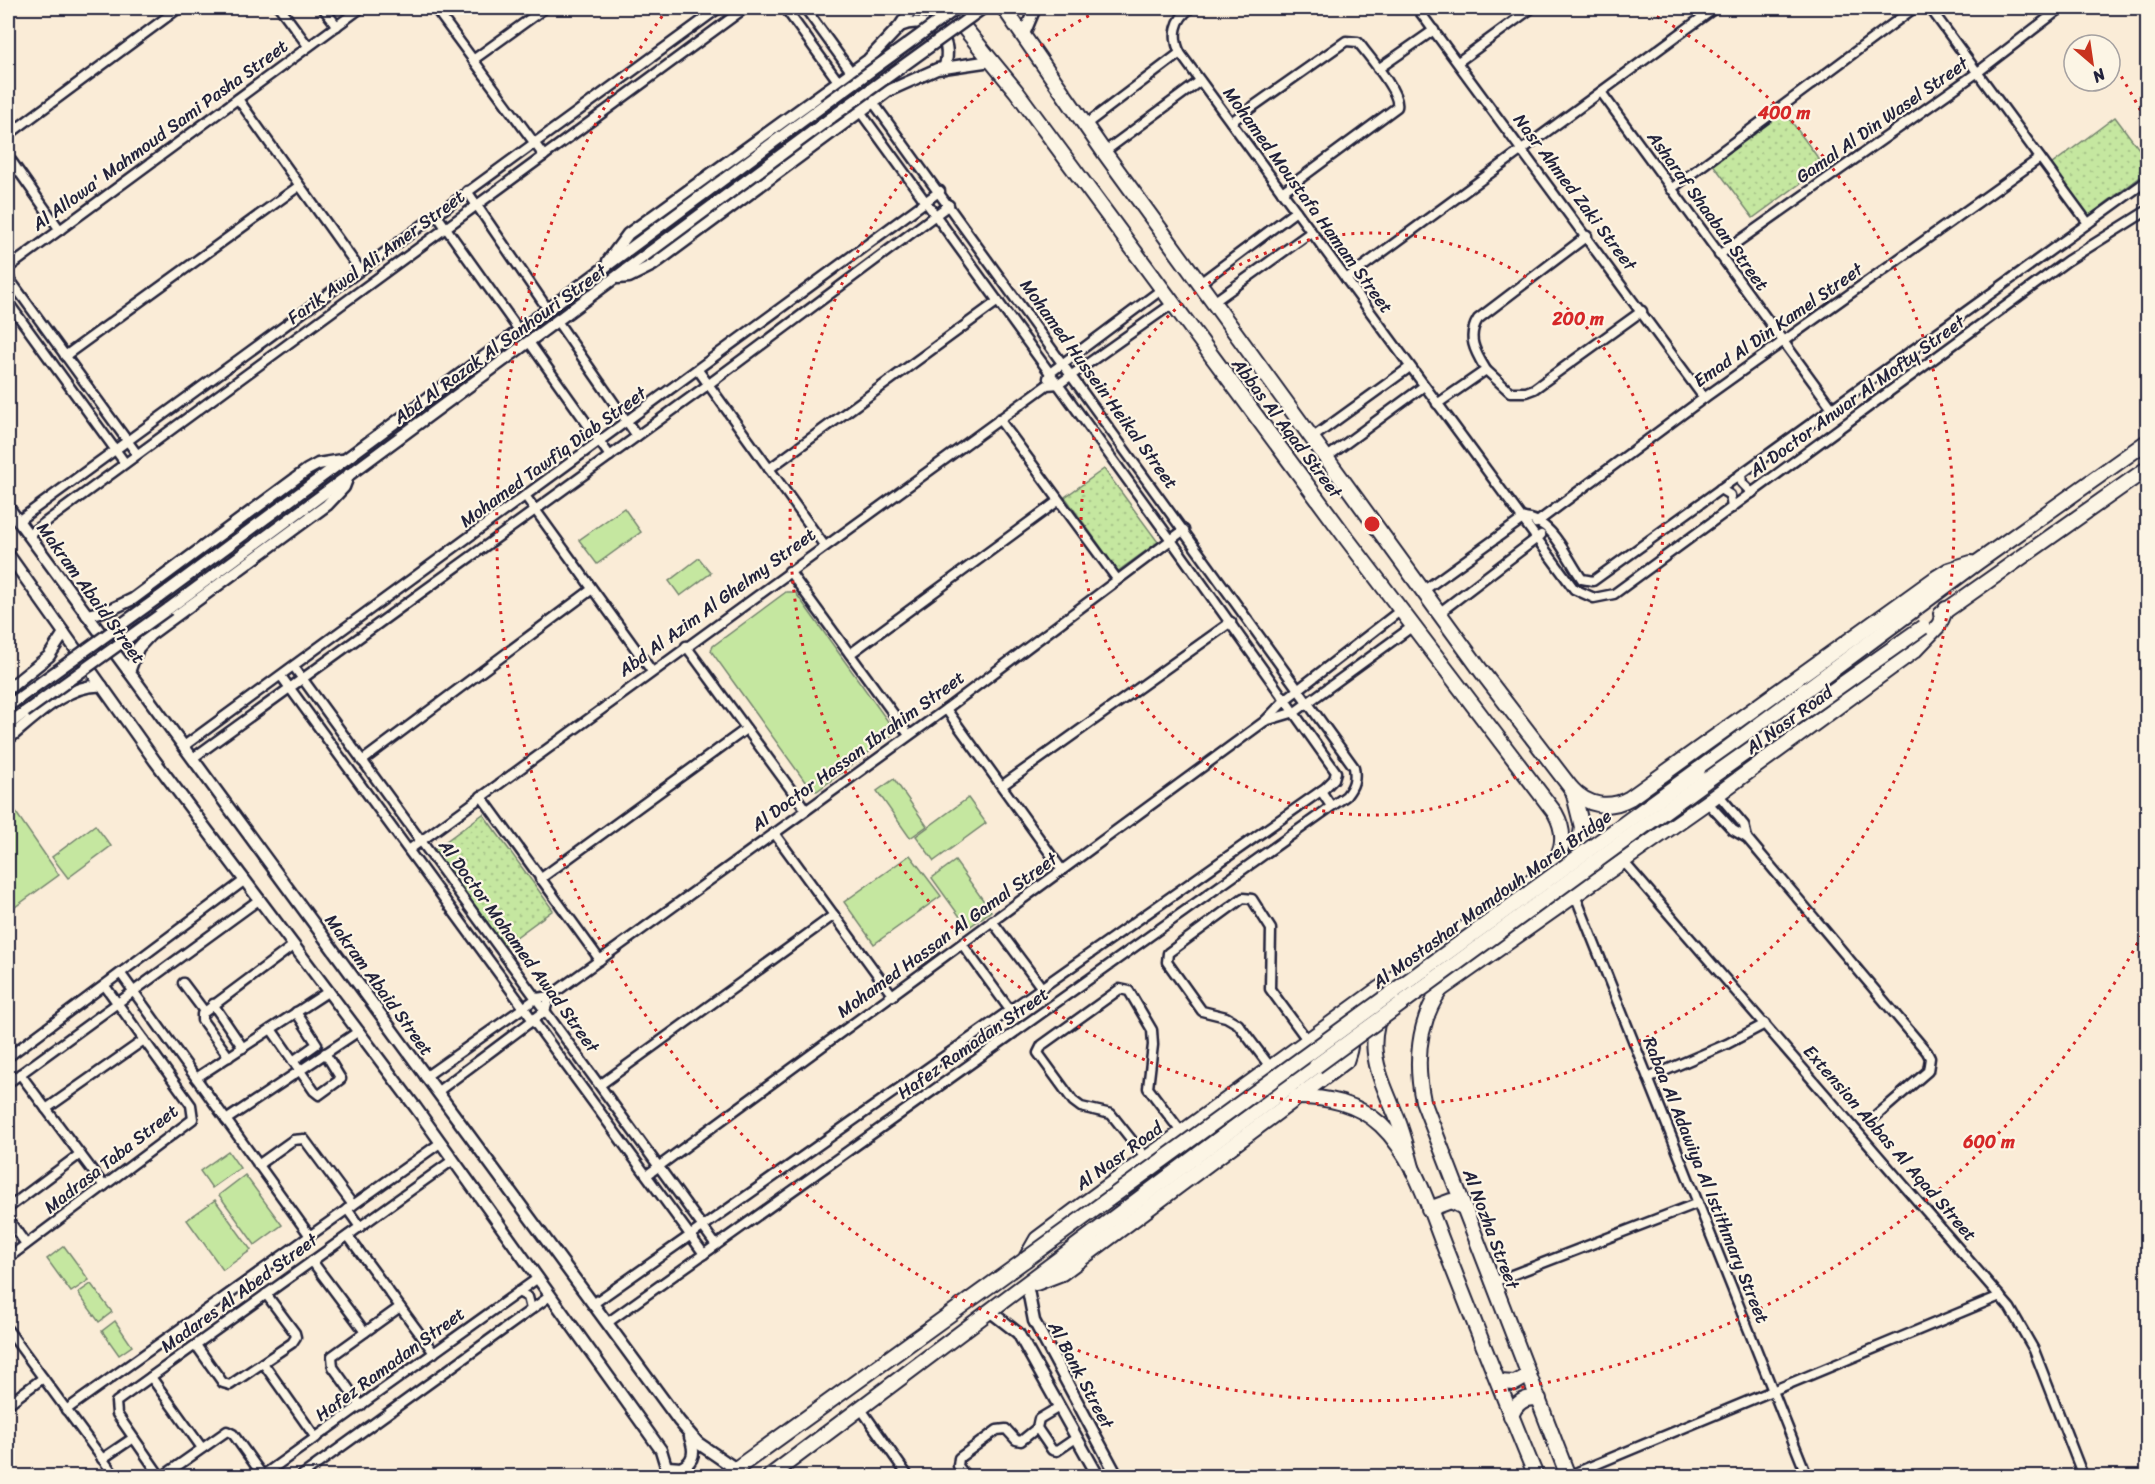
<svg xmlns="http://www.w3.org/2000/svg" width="2155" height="1484" font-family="Sriracha,sans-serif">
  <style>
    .grass { fill: url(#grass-dots); stroke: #74846e; stroke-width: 1.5 }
    .park { fill: #c5e7a0; stroke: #74846e; stroke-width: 1.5 }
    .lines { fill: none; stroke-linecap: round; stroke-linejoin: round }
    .minor-casing { stroke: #22223b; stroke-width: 13 }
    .tertiary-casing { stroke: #22223b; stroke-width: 15 }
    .primary-casing { stroke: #22223b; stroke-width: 18 }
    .trunk-casing { stroke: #22223b; stroke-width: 18 }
    .minor { stroke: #fcf5e5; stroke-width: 8 }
    .tertiary { stroke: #fcf5e5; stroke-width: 10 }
    .primary { stroke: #fcf5e5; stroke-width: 14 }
    .trunk { stroke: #fcf5e5; stroke-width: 14 }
    .tertiary-bridge-casing { stroke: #22223b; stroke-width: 15; stroke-linecap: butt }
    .trunk-bridge-casing { stroke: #22223b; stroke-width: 18; stroke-linecap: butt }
    .tertiary-bridge { stroke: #fcf5e5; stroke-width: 10 }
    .trunk-bridge { stroke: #fcf5e5; stroke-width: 14 }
    .ring { fill: none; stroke: #d62828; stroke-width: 3; stroke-dasharray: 3 6 }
    .labels { text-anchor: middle; stroke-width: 4.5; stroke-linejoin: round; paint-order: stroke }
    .street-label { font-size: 18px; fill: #22223b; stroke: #fcf5e5 }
    .centre { fill: #d62828; stroke: #fcf5e5; stroke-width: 3 }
    .ring-label { font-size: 18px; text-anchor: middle; font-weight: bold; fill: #d62828; stroke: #fcf5e5; stroke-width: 4.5; stroke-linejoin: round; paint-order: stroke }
  </style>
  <defs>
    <pattern id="grass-dots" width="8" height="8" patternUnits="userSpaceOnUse" patternTransform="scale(1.5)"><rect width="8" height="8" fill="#c5e7a0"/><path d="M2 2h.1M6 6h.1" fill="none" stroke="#a9c68b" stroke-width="1.8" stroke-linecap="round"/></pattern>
  </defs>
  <rect width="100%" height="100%" fill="#faecd7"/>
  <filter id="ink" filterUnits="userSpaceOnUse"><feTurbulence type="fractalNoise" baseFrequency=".0167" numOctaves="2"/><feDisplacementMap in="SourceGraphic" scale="12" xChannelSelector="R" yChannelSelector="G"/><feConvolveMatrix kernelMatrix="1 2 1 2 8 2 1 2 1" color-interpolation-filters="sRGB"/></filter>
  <g filter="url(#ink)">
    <g class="grass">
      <path d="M1783 110 1824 166 1753 218 1712 163Z"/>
      <path d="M2115 117 2142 153 2147 149V172L2088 216 2051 165Z"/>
      <path d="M1104 469 1158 542 1118 571 1065 497Z"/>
      <path d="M483 814 553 910 504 946 434 850Z"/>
    </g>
    <g class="park">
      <path d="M624 508 641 532 597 564 579 540Z"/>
      <path d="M699 558 711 573 680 596 669 581Z"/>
      <path d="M786 592H795L892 727V735L817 791 811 790 711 651 713 646Z"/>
      <path d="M894 779 927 826 910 838 877 791Z"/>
      <path d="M968 798 986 823 934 861 916 836Z"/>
      <path d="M8 801 59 875 8 912Z"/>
      <path d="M95 825 111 846 68 878 52 857Z"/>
      <path d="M910 855 941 896 874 944 844 902Z"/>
      <path d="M955 861 991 911 968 928 932 878Z"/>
      <path d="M228 1151 240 1168 212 1188 200 1171Z"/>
      <path d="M245 1175 282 1225 255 1245 219 1195Z"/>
      <path d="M215 1200 251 1250 223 1270 187 1220Z"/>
      <path d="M64 1246 89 1280 71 1292 47 1259Z"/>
      <path d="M91 1284 112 1312 99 1322 78 1293Z"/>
      <path d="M115 1321 132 1346 119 1355 102 1331Z"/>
    </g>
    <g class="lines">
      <defs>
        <g id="minor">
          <path d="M280 8 308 46"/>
          <path d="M323 8 337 26"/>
          <path d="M435 8 544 156"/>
          <path d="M1191 8C1175 19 1172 36 1180 53L1574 589 1594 598 1614 594 2067 261 2148 210"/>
          <path d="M1417 8 1704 398"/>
          <path d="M1930 8 2088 223"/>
          <path d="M473 60 545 8"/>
          <path d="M1458 62 1532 8"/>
          <path d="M1378 69 1434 30"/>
          <path d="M1601 92 1832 408"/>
          <path d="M238 99 360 270"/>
          <path d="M1231 122 1346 41 1358 42C1367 54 1401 93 1397 107L1282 192"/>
          <path d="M1085 125 1180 53"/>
          <path d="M8 135 179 8"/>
          <path d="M1104 152 1200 81"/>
          <path d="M8 156 60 230"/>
          <path d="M1671 189 1914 8"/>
          <path d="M467 191 547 308"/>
          <path d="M436 214 518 329"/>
          <path d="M1719 255 1978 72 2061 8"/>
          <path d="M8 268 361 8"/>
          <path d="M8 277 137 454"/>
          <path d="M1346 279 1715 8"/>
          <path d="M1200 283 1296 211"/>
          <path d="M1215 301 1311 232"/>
          <path d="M8 302 125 463"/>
          <path d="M557 321 637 436"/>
          <path d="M529 342 610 456"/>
          <path d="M65 356 299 186"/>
          <path d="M698 370 824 545"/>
          <path d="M1486 370C1476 353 1466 338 1478 319L1587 236"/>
          <path d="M1048 378 1050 373 1161 290"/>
          <path d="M1437 404 1486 370 1510 392H1526L1534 389 1642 311"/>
          <path d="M999 419 1117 579"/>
          <path d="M1312 438 1410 367"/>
          <path d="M1326 458 1424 386"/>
          <path d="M769 469 998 301"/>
          <path d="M1741 474 1742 483 1752 493"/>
          <path d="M1720 489 1730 495 1732 508"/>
          <path d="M526 497 651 670"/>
          <path d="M1524 518C1553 519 1567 559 1582 579L1593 581 2148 180"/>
          <path d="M18 521 719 8"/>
          <path d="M1536 523 1704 398 2040 158"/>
          <path d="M28 535 745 8"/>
          <path d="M789 571 909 735"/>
          <path d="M1423 591 1524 518"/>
          <path d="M1439 613 1541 535"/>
          <path d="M686 646 806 810"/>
          <path d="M850 654 1058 501"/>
          <path d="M294 667 716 1245"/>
          <path d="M281 676 704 1254"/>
          <path d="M946 709 1062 870"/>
          <path d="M1265 721 1295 712 1413 626"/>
          <path d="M184 746 940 191"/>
          <path d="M193 758 709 384 949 205"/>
          <path d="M362 761 591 590"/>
          <path d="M1003 785 1231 622"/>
          <path d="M1321 791 1331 806"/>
          <path d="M1718 794 1744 825 1747 838"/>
          <path d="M481 796 600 960"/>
          <path d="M1707 802 1733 830 1747 838 1927 1052 1930 1058 1928 1071 1875 1117"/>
          <path d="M774 833 893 996"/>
          <path d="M410 849 1047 385 1059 384 1172 304"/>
          <path d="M1623 861 2010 1308 2034 1350 2083 1476"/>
          <path d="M540 879 746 729"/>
          <path d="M1575 895 1807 1476"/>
          <path d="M992 921 1042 988"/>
          <path d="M962 944 1010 1010"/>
          <path d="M121 974 310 1236"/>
          <path d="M183 983 204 1011"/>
          <path d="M213 1004 243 1048"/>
          <path d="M271 1029 314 1091 319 1095 341 1079 325 1053"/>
          <path d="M8 1057 245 880"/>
          <path d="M229 1057 202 1020V1014L294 945"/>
          <path d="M293 1061 317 1044 296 1012"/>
          <path d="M1271 1068 1238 1024 1226 1017 1202 1011 1167 962 1168 953 1243 898 1252 899 1271 929 1270 989 1308 1041"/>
          <path d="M20 1074 104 1186"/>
          <path d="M425 1077 537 998 550 996 946 709 1184 530"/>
          <path d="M196 1078 329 991"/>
          <path d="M1648 1078 1727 1044 1765 1024"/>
          <path d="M8 1083 260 899"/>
          <path d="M600 1085 834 915"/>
          <path d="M437 1092 545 1011 550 996"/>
          <path d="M46 1109 144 1040"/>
          <path d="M226 1120 359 1031"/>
          <path d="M1146 1158 1111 1114 1081 1107 1073 1101 1038 1053 1042 1045 1120 989 1129 991 1152 1030 1153 1045 1148 1088 1182 1133"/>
          <path d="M258 1165 293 1140 304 1139 353 1205"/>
          <path d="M647 1175 1265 721 1286 699 1401 610"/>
          <path d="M8 1208 80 1154"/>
          <path d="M347 1209 360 1227"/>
          <path d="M8 1219 26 1244"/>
          <path d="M348 1236 434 1353"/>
          <path d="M8 1258 193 1119 191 1105 105 986"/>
          <path d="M312 1261 365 1332"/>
          <path d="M1491 1283 1698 1203"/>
          <path d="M518 1292 528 1297 531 1309"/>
          <path d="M593 1304 1325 788 1334 779 1336 772 1171 540 785 8"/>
          <path d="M607 1323 1346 796C1354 786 1356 779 1354 767L805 8"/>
          <path d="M8 1330 115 1476"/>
          <path d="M196 1345 223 1383 230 1385 292 1343 296 1337 295 1333 266 1294"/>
          <path d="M263 1363 316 1438"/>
          <path d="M151 1377 202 1448"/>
          <path d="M8 1404 43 1378"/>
          <path d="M361 1406 333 1367 332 1356 400 1307"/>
          <path d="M1059 1407 1039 1419 1037 1428 1052 1450 1057 1451 1076 1438"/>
          <path d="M861 1409 908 1476"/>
          <path d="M66 1410 440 1143"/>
          <path d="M102 1459 133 1438"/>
          <path d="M160 1476 117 1414 116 1402 453 1160"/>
          <path d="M163 1476 227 1431 233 1434 263 1476"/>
          <path d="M262 1476 538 1278"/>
          <path d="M301 1476 550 1296"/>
          <path d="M966 1476 958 1466 959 1458 997 1430 1006 1429 1016 1440 1021 1441 1037 1428"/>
          <path d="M1568 1476 2000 1296"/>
        </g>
        <g id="tertiary">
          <path d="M900 26C929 13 956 38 944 68"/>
          <path d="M1024 34 1035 8"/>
          <path d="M608 261 628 234 868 60 900 26 912 8"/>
          <path d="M618 278 629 277 653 265 888 91 937 69 991 61"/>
          <path d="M8 507 679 1421 698 1443 736 1469"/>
          <path d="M8 554 155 761 416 1108 661 1450 669 1476"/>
          <path d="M158 598 824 105"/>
          <path d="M168 609 832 117"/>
          <path d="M87 615 112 609 133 599 307 470 318 464 342 460"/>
          <path d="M129 672 138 648 150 635 327 505 344 487 349 474"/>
          <path d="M8 689 49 656 64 633"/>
          <path d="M8 706 15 701"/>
          <path d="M8 725 25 712"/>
          <path d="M8 739C33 719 67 683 102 686"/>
          <path d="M1027 1285 1034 1321 1117 1476"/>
          <path d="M991 1312 1018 1333 1098 1476"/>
          <path d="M668 1467 681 1468C695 1461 695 1451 690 1437"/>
        </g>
        <g id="primary">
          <path d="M948 8 1016 91 1347 539 1555 813C1568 836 1563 859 1542 874"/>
          <path d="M1004 8 1104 152 1482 672 1571 788"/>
          <path d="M1440 990C1418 1023 1415 1063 1423 1101L1568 1476"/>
          <path d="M1296 1097C1328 1097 1357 1103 1381 1125 1415 1157 1429 1209 1446 1251 1476 1326 1505 1402 1536 1476"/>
          <path d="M1429 1209 1451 1201 1463 1207"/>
          <path d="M1499 1382 1515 1383 1529 1375"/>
          <path d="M1511 1417C1515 1403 1525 1396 1539 1399"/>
        </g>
        <g id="trunk">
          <path d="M1941 614 2148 468"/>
          <path d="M1698 770 1978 562 2148 441"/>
          <path d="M1571 788C1587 806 1609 810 1630 798L1936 578 1949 570 1971 563"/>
          <path d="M1573 791 1582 827 1577 862"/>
          <path d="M1418 979C1423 989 1430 990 1440 990L1707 802 1915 650 1939 625 1946 609"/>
          <path d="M1391 991C1361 1042 1377 1070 1397 1118 1404 1135 1408 1153 1413 1171"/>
          <path d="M1036 1283 1062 1273 1346 1061C1349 1052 1354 1041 1345 1033"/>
          <path d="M726 1476 1025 1260 1037 1239 1081 1206 1373 993 1542 874"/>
          <path d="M770 1476 1316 1066"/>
        </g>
      </defs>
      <use href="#minor" class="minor-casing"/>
      <use href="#tertiary" class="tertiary-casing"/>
      <use href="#primary" class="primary-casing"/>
      <use href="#trunk" class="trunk-casing"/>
      <use href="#minor" class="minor"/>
      <use href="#tertiary" class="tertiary"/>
      <use href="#primary" class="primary"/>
      <use href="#trunk" class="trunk"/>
      <defs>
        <g id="tertiary-bridge">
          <path d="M824 105 957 8"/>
          <path d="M832 117 983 8"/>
          <path d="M15 701 158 598"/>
          <path d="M25 712 168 609"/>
        </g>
        <g id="trunk-bridge">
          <path d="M1316 1066 1707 780 1923 627"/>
          <path d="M1025 1260 1698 770"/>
        </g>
      </defs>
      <use href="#tertiary-bridge" class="tertiary-bridge-casing"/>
      <use href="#trunk-bridge" class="trunk-bridge-casing"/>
      <use href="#tertiary-bridge" class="tertiary-bridge"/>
      <use href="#trunk-bridge" class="trunk-bridge"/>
    </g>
  </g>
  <g class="ring">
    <circle cx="1372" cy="524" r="291"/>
    <path d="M1641 8A582 582 0 1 1 1103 8"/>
    <path d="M2146 927A873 873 0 1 1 666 11M2112 61A873 873 0 0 1 2146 121"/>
  </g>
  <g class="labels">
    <g class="street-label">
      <text transform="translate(1882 120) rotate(-35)" y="6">Gamal Al Din Wasel Street</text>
      <text transform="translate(160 135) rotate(-36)" y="6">Al Allowa' Mahmoud Sami Pasha Street</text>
      <text transform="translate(1575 192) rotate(53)" y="6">Nasr Ahmed Zaki Street</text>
      <text transform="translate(1308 200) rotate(54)" y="6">Mohamed Moustafa Hamam Street</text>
      <text transform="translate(1708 211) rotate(54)" y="6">Asharaf Shaaban Street</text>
      <text transform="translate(376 257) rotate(-36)" y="6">Farik Awal Ali Amer Street</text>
      <text transform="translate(1778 325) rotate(-35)" y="6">Emad Al Din Kamel Street</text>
      <text transform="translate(500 344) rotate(-36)" y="6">Abd Al Razak Al Sanhouri Street</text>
      <text transform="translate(1099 384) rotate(54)" y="6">Mohamed Hussein Heikal Street</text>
      <text transform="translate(1857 396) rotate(-36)" y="6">Al Doctor Anwar Al Mofty Street</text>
      <text transform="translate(1287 428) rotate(53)" y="6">Abbas Al Aqad Street</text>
      <text transform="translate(553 457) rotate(-36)" y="6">Mohamed Tawfiq Diab Street</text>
      <text transform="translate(91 593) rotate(54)" y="6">Makram Abaid Street</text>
      <text transform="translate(717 602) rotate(-36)" y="6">Abd Al Azim Al Ghelmy Street</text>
      <text transform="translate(1789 720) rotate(-36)" y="6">Al Nasr Road</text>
      <text transform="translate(858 751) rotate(-36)" y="6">Al Doctor Hassan Ibrahim Street</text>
      <text transform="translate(1492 899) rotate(-36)" y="6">Al Mostashar Mamdouh Marei Bridge</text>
      <text transform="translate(947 935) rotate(-36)" y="6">Mohamed Hassan Al Gamal Street</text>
      <text transform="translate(519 946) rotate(54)" y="6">Al Doctor Mohamed Awad Street</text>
      <text transform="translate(379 985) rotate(54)" y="6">Makram Abaid Street</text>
      <text transform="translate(973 1043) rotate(-35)" y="6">Hafez Ramadan Street</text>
      <text transform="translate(1890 1143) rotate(49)" y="6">Extension Abbas Al Aqad Street</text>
      <text transform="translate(1119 1156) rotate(-36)" y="6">Al Nasr Road</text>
      <text transform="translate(111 1159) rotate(-38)" y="6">Madrasa Taba Street</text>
      <text transform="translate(1706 1180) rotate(68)" y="6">Rabaa Al Adawiya Al Istithmary Street</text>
      <text transform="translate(1491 1229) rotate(69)" y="6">Al Nozha Street</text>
      <text transform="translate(239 1293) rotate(-36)" y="6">Madares Al Abed Street</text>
      <text transform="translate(390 1364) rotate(-36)" y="6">Hafez Ramadan Street</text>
      <text transform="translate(1081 1375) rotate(62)" y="6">Al Bank Street</text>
    </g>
  </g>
  <circle cx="1372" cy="524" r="9" class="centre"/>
  <g class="ring-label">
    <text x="1784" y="119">400 m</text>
    <text x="1578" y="325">200 m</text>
    <text x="1989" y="1148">600 m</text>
  </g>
  <rect width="2155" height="1484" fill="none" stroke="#fcf5e5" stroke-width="30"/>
  <rect x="15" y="15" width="2125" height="1454" fill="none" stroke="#22223b" stroke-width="2" filter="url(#ink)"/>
  <g transform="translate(2092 63) rotate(151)"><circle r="28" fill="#fcf5e5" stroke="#a5a1a1" stroke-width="1.5"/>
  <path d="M0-4.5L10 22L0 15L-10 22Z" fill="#c8321e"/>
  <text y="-9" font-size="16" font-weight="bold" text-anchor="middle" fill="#22223b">N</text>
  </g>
</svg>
